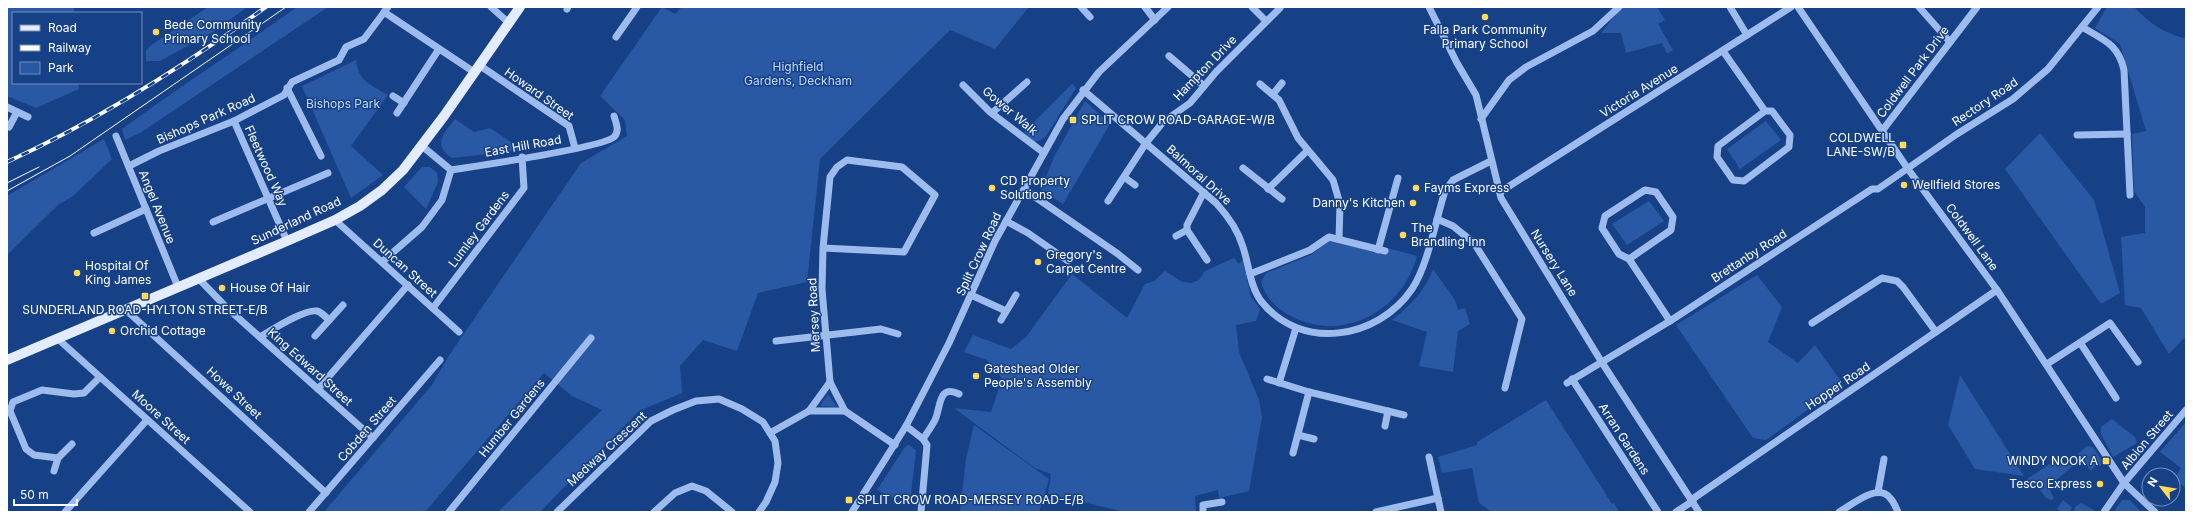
<svg xmlns="http://www.w3.org/2000/svg" width="2193" height="519" font-family="Inter,sans-serif">
  <style>
    .green { fill: #2959a5 }
    .lines { fill: none; stroke-linecap: round; stroke-linejoin: round }
    .minor { stroke: #9dbced; stroke-width: 7 }
    .major { stroke: #e3ecff; stroke-width: 10 }
    .tram { stroke: #fff; stroke-width: 1 }
    .rail-casing { stroke: #fff; stroke-width: 4 }
    .rail { stroke: #174186; stroke-width: 2.5; stroke-dasharray: 8; stroke-linecap: butt }
    .poi-dot { fill: #ffd959; stroke: #174186; stroke-width: 1.5 }
    .labels { text-anchor: middle; stroke-width: 3; stroke-linejoin: round; paint-order: stroke }
    .poi-label { font-size: 12px; fill: #fff; stroke: #174186; text-anchor: start }
    .park-label { font-size: 12px; fill: #c2d8fa; stroke: #174186 }
    .street-label { font-size: 12px; fill: #fff; stroke: #174186 }
  </style>
  <rect width="100%" height="100%" fill="#174186"/>
  <g class="green">
    <path d="M7 7H74V13H13V83H78L79 89 36 108 7 96Z"/>
    <path d="M208 7H247L215 31 160 61H146V51L150 46Z"/>
    <path d="M297 7H328L140 133 125 140 122 129C179 87 239 49 297 7Z"/>
    <path d="M662 7 675 14 682 7H1029L995 49 950 30 820 159 807 282 758 293 737 351 703 340 680 366 682 393 639 411 540 512 499 511 602 410 572 396 544 373 425 512H324L432 385 448 357 581 163 627 136 625 120 600 96Z"/>
    <path d="M1622 7H1657L1665 20 1658 24 1673 50 1667 54 1662 43 1626 53 1621 33H1601Z"/>
    <path d="M2107 7H2134C2150 24 2164 33 2186 39V336L2169 354 2141 308 2125 305 2121 237 2145 233V207L2134 191 2132 134 2146 131 2120 44 2095 28Z"/>
    <path d="M356 60C358 81 371 85 388 95L351 146 383 175 351 198 302 86Z"/>
    <path d="M1072 84 1076 88 1046 136 1041 140 1034 142 1024 132Z"/>
    <path d="M1085 101 1110 124 1063 204 1041 190 1054 157Z"/>
    <path d="M455 119 474 132 490 128 523 150 452 158C432 145 444 133 455 119Z"/>
    <path d="M1766 121 1781 140 1740 169 1727 149Z"/>
    <path d="M2040 133 2094 200 2120 293 2101 304 2005 169Z"/>
    <path d="M104 139 112 159 73 196 58 205 7 255V196Z"/>
    <path d="M422 167H430L437 173 438 182 426 209 404 187Z"/>
    <path d="M1649 201 1664 221 1627 245 1612 224Z"/>
    <path d="M1330 240 1385 255 1387 248 1417 256C1403 310 1344 343 1293 317 1277 309 1266 299 1261 282L1266 273 1311 255Z"/>
    <path d="M1234 258 1239 264 1243 260 1251 297 1260 309 1256 321 1236 325 1239 352 1259 400 1262 417 1249 491 1219 498 1218 490 1195 496 1196 512H1125L1048 494 1051 474 1035 468 954 408 991 412 1002 379 987 360 964 352 973 335 1011 349 1026 337 1072 274 1127 318 1145 284 1154 281 1165 271 1182 282 1191 283 1199 280 1205 271Z"/>
    <path d="M1433 269 1455 300 1458 310 1465 308 1470 324 1458 331 1453 372 1419 366 1427 332 1392 320C1411 305 1425 291 1433 269Z"/>
    <path d="M1757 275 1782 307 1768 342 1798 363 1815 345 1843 384 1766 440 1753 438 1676 325Z"/>
    <path d="M1960 375 2024 476 1975 469 1948 425Z"/>
    <path d="M828 394 837 407 820 406Z"/>
    <path d="M1546 400 1612 504 1614 503 1619 512H1492L1479 503 1472 468 1442 473 1438 457 1477 445V442Z"/>
    <path d="M2112 419 2135 437 2137 443 2113 457 2101 434V427Z"/>
    <path d="M2186 422V488L2174 479 2181 468 2160 452Z"/>
    <path d="M974 425 1049 479 1039 512H960L966 459Z"/>
    <path d="M909 445 916 450 910 502 893 498 877 490 905 447Z"/>
    <path d="M2087 446 2093 447 2103 463 2100 466 2097 464 2091 471 2078 454Z"/>
    <path d="M2060 457 2065 463 2069 461 2073 466 2048 487 2054 498 2051 500 2046 498 2038 487 2034 489 2027 479Z"/>
    <path d="M2063 500 2072 507 2070 512H2061L2057 509Z"/>
    <path d="M2122 500H2130L2141 512H2114Z"/>
    <path d="M2081 503 2094 510 2092 512H2074L2075 507Z"/>
  </g>
  <g class="lines">
    <g class="minor">
      <path d="M491 7 509 23"/>
      <path d="M1081 7 1090 17"/>
      <path d="M1145 7 1155 20"/>
      <path d="M1252 7 1266 21"/>
      <path d="M1429 7 1457 63 1476 95 1501 198 1601 361 1699 512"/>
      <path d="M1730 7 1747 35"/>
      <path d="M1798 7 1908 169 1997 290 2124 483 2155 512"/>
      <path d="M1919 7 1950 42"/>
      <path d="M567 9 568 7"/>
      <path d="M384 12 474 72"/>
      <path d="M2082 27C2104 40 2118 44 2124 70L2130 195"/>
      <path d="M616 37 637 7"/>
      <path d="M1723 51 1765 111H1772L1790 135 1789 147 1744 181 1733 180 1717 157 1718 146 1765 111"/>
      <path d="M1169 56 1204 86"/>
      <path d="M479 65 569 126 575 148"/>
      <path d="M1260 84 1279 100 1298 138 1333 180 1340 204 1339 239"/>
      <path d="M963 85 990 112 1044 153"/>
      <path d="M287 88 321 156"/>
      <path d="M1083 90 1216 203C1228 216 1238 230 1243 247 1249 265 1250 286 1261 301 1301 352 1378 339 1412 289 1428 265 1436 219 1445 191L1453 180 1491 161"/>
      <path d="M1273 94 1282 83"/>
      <path d="M393 96 404 103"/>
      <path d="M7 107 28 117"/>
      <path d="M397 113 439 49"/>
      <path d="M992 113 1027 82"/>
      <path d="M1481 119 1509 80 1526 67 1593 31 1619 7"/>
      <path d="M234 121 287 241"/>
      <path d="M9 127 17 112"/>
      <path d="M1882 131 1977 7"/>
      <path d="M2077 135 2127 134"/>
      <path d="M116 136 178 287"/>
      <path d="M422 146 451 170C476 166 602 148 614 137 620 131 616 123 614 116"/>
      <path d="M129 166 159 151 234 121 284 95 292 82 339 60 346 47 364 39 388 7"/>
      <path d="M1243 168 1282 199"/>
      <path d="M1124 177 1135 185"/>
      <path d="M1268 189 1307 151"/>
      <path d="M1025 190 1118 254 1138 270"/>
      <path d="M1204 192 1187 225V230L1207 260"/>
      <path d="M1500 192 1791 7"/>
      <path d="M1108 201 1146 143 1163 122 1190 103 1216 72 1280 8"/>
      <path d="M1437 219 1453 226 1474 243 1522 319 1505 388"/>
      <path d="M335 220 459 332"/>
      <path d="M1006 221 1028 233 1068 261"/>
      <path d="M213 222 328 173"/>
      <path d="M94 233 146 209"/>
      <path d="M1176 236 1187 230"/>
      <path d="M823 248 904 252 935 195 902 167 847 160 837 167 830 177 823 248 822 289 830 382 845 411 895 445"/>
      <path d="M1378 250 1398 178"/>
      <path d="M1629 259 1671 230 1673 217 1656 192 1645 190 1605 216 1602 228 1619 254 1629 259 1670 321"/>
      <path d="M382 262 422 227 442 200 451 170"/>
      <path d="M1250 274 1310 250 1329 237 1385 251"/>
      <path d="M198 278 226 307 373 438"/>
      <path d="M971 295 1006 311"/>
      <path d="M433 308 524 188 522 157"/>
      <path d="M126 310 326 493"/>
      <path d="M1001 320 1016 295"/>
      <path d="M1812 323 1882 278 1897 281 1903 287 1936 332"/>
      <path d="M315 336 343 305"/>
      <path d="M260 337C272 330 304 309 317 311 321 312 326 317 329 320"/>
      <path d="M58 339 250 512"/>
      <path d="M776 341 881 329 898 334"/>
      <path d="M2081 344 2116 398"/>
      <path d="M2047 364 2110 323 2138 362"/>
      <path d="M1267 379 1309 392 1404 415"/>
      <path d="M1572 379 1658 512"/>
      <path d="M1279 383 1296 328"/>
      <path d="M1567 383 1670 321 1872 189H1878L1957 134 2013 99 2048 69 2098 7"/>
      <path d="M318 389 408 285"/>
      <path d="M809 411H845"/>
      <path d="M906 426 923 439 927 445 921 512"/>
      <path d="M1385 426 1388 411"/>
      <path d="M770 433 809 411 830 382"/>
      <path d="M1298 435 1314 439"/>
      <path d="M923 439C927 433 932 426 935 420 941 407 938 384 959 394"/>
      <path d="M72 444 58 458 34 455 26 449 10 411 13 402 42 390 74 394 84 393 100 377"/>
      <path d="M1293 453 1309 392"/>
      <path d="M1429 457 1441 512"/>
      <path d="M54 471 58 458"/>
      <path d="M1878 492 1884 459"/>
      <path d="M1691 500 1997 290"/>
      <path d="M65 512 147 420"/>
      <path d="M309 512 440 360"/>
      <path d="M449 512 591 338"/>
      <path d="M557 512 651 421 673 410 696 401 719 399 742 409 763 422 775 441 778 463 775 482 766 502 759 512"/>
      <path d="M654 512 675 493 692 486 706 491 732 512"/>
      <path d="M852 512 906 426 949 343 995 241 1063 119 1099 72 1168 7"/>
      <path d="M1203 512V505L1222 502"/>
      <path d="M1376 512 1438 498"/>
      <path d="M1676 512 1693 501"/>
      <path d="M1839 512C1852 505 1878 482 1890 498 1894 502 1896 508 1898 512"/>
      <path d="M2104 512 2124 483 2186 410"/>
    </g>
    <path class="major" d="M7 360 287 241 335 220 360 206 382 190 403 170 444 116 520 7"/>
    <g class="tram">
      <path d="M7 183 39 167"/>
      <path d="M7 191 70 156 286 7"/>
    </g>
    <defs>
      <path id="rail" d="M7 162C99 120 184 66 266 7"/>
    </defs>
    <use href="#rail" class="rail-casing"/>
    <use href="#rail" class="rail"/>
  </g>
  <g class="poi-dot">
    <circle cx="1485" cy="17" r="4"/>
    <circle cx="156" cy="32" r="4"/>
    <rect x="1069" y="116" width="8" height="8" rx="2"/>
    <rect x="1899" y="141" width="8" height="8" rx="2"/>
    <circle cx="1904" cy="185" r="4"/>
    <circle cx="992" cy="188" r="4"/>
    <circle cx="1416" cy="188" r="4"/>
    <circle cx="1413" cy="203" r="4"/>
    <circle cx="1403" cy="235" r="4"/>
    <circle cx="1038" cy="262" r="4"/>
    <circle cx="77" cy="273" r="4"/>
    <circle cx="222" cy="288" r="4"/>
    <rect x="141" y="292" width="8" height="8" rx="2"/>
    <circle cx="112" cy="331" r="4"/>
    <circle cx="976" cy="376" r="4"/>
    <rect x="2102" y="457" width="8" height="8" rx="2"/>
    <circle cx="2100" cy="484" r="4"/>
    <rect x="845" y="496" width="8" height="8" rx="2"/>
  </g>
  <g class="labels">
    <g class="poi-label">
      <text x="164" y="29">Bede Community<tspan x="164" dy="14">Primary School</tspan></text>
      <text x="1485" y="34" text-anchor="middle">Falla Park Community<tspan x="1485" dy="14">Primary School</tspan></text>
      <text x="1081" y="124">SPLIT CROW ROAD-GARAGE-W/B</text>
      <text x="1895" y="142" text-anchor="end">COLDWELL<tspan x="1895" dy="14">LANE-SW/B</tspan></text>
      <text x="1000" y="185">CD Property<tspan x="1000" dy="14">Solutions</tspan></text>
      <text x="1912" y="189">Wellfield Stores</text>
      <text x="1424" y="192">Fayms Express</text>
      <text x="1405" y="207" text-anchor="end">Danny's Kitchen</text>
      <text x="1411" y="232">The<tspan x="1411" dy="14">Brandling Inn</tspan></text>
      <text x="1046" y="259">Gregory's<tspan x="1046" dy="14">Carpet Centre</tspan></text>
      <text x="85" y="270">Hospital Of<tspan x="85" dy="14">King James</tspan></text>
      <text x="230" y="292">House Of Hair</text>
      <text x="145" y="314" text-anchor="middle">SUNDERLAND ROAD-HYLTON STREET-E/B</text>
      <text x="120" y="335">Orchid Cottage</text>
      <text x="984" y="373">Gateshead Older<tspan x="984" dy="14">People's Assembly</tspan></text>
      <text x="2098" y="465" text-anchor="end">WINDY NOOK A</text>
      <text x="2092" y="488" text-anchor="end">Tesco Express</text>
      <text x="857" y="504">SPLIT CROW ROAD-MERSEY ROAD-E/B</text>
    </g>
    <g class="park-label">
      <text x="798" y="71">Highfield<tspan x="798" dy="14">Gardens, Deckham</tspan></text>
      <text x="343" y="108">Bishops Park</text>
    </g>
    <g class="street-label">
      <text transform="translate(1205 68) rotate(-46)" y="4">Hampton Drive</text>
      <text transform="translate(1913 72) rotate(-53)" y="4">Coldwell Park Drive</text>
      <text transform="translate(1639 91) rotate(-32)" y="4">Victoria Avenue</text>
      <text transform="translate(539 94) rotate(35)" y="4">Howard Street</text>
      <text transform="translate(1985 102) rotate(-34)" y="4">Rectory Road</text>
      <text transform="translate(1010 111) rotate(40)" y="4">Gower Walk</text>
      <text transform="translate(206 119) rotate(-24)" y="4">Bishops Park Road</text>
      <text transform="translate(523 146) rotate(-10)" y="4">East Hill Road</text>
      <text transform="translate(266 166) rotate(66)" y="4">Fleetwood Way</text>
      <text transform="translate(1199 175) rotate(42)" y="4">Balmoral Drive</text>
      <text transform="translate(157 207) rotate(68)" y="4">Angel Avenue</text>
      <text transform="translate(296 221) rotate(-25)" y="4">Sunderland Road</text>
      <text transform="translate(479 229) rotate(-53)" y="4">Lumley Gardens</text>
      <text transform="translate(1972 237) rotate(54)" y="4">Coldwell Lane</text>
      <text transform="translate(979 254) rotate(-65)" y="4">Split Crow Road</text>
      <text transform="translate(1749 256) rotate(-33)" y="4">Brettanby Road</text>
      <text transform="translate(1554 263) rotate(58)" y="4">Nursery Lane</text>
      <text transform="translate(405 268) rotate(42)" y="4">Duncan Street</text>
      <text transform="translate(814 315) rotate(-93)" y="4">Mersey Road</text>
      <text transform="translate(310 367) rotate(42)" y="4">King Edward Street</text>
      <text transform="translate(1838 386) rotate(-34)" y="4">Hopper Road</text>
      <text transform="translate(234 393) rotate(43)" y="4">Howe Street</text>
      <text transform="translate(161 417) rotate(42)" y="4">Moore Street</text>
      <text transform="translate(512 418) rotate(-51)" y="4">Humber Gardens</text>
      <text transform="translate(367 429) rotate(-49)" y="4">Cobden Street</text>
      <text transform="translate(1624 439) rotate(57)" y="4">Arran Gardens</text>
      <text transform="translate(2147 440) rotate(-50)" y="4">Albion Street</text>
      <text transform="translate(607 449) rotate(-43)" y="4">Medway Crescent</text>
    </g>
  </g>
  <rect width="2193" height="519" fill="none" stroke="#ffffff" stroke-width="16"/>
  <rect x="12" y="12" width="130" height="72" fill="#174186" stroke="#748db6"/>
  <rect x="20" y="25" width="20" height="6" fill="#e3ecff" stroke="#748db6"/>
  <text x="48" y="32" font-size="12" fill="#ffffff">Road</text>
  <rect x="20" y="45" width="20" height="6" fill="#ffffff" stroke="#748db6"/>
  <text x="48" y="52" font-size="12" fill="#ffffff">Railway</text>
  <rect x="20" y="62" width="20" height="12" fill="#2959a5" stroke="#748db6"/>
  <text x="48" y="72" font-size="12" fill="#ffffff">Park</text>
  <g transform="translate(2161 487) rotate(301)"><circle r="19" fill="#174186" stroke="#748db6"/>
  <path d="M0-3L7 15L0 10L-7 15Z" fill="#ffd959"/>
  <text y="-6" font-size="11" font-weight="bold" text-anchor="middle" fill="#ffffff">N</text>
  </g>
  <path d="M14 499v6h63v-6" fill="none" stroke="#ffffff" stroke-width="2"/>
  <text x="20" y="499" font-size="12" fill="#ffffff" stroke="#174186" stroke-width="3" paint-order="stroke">50 m</text>
</svg>
